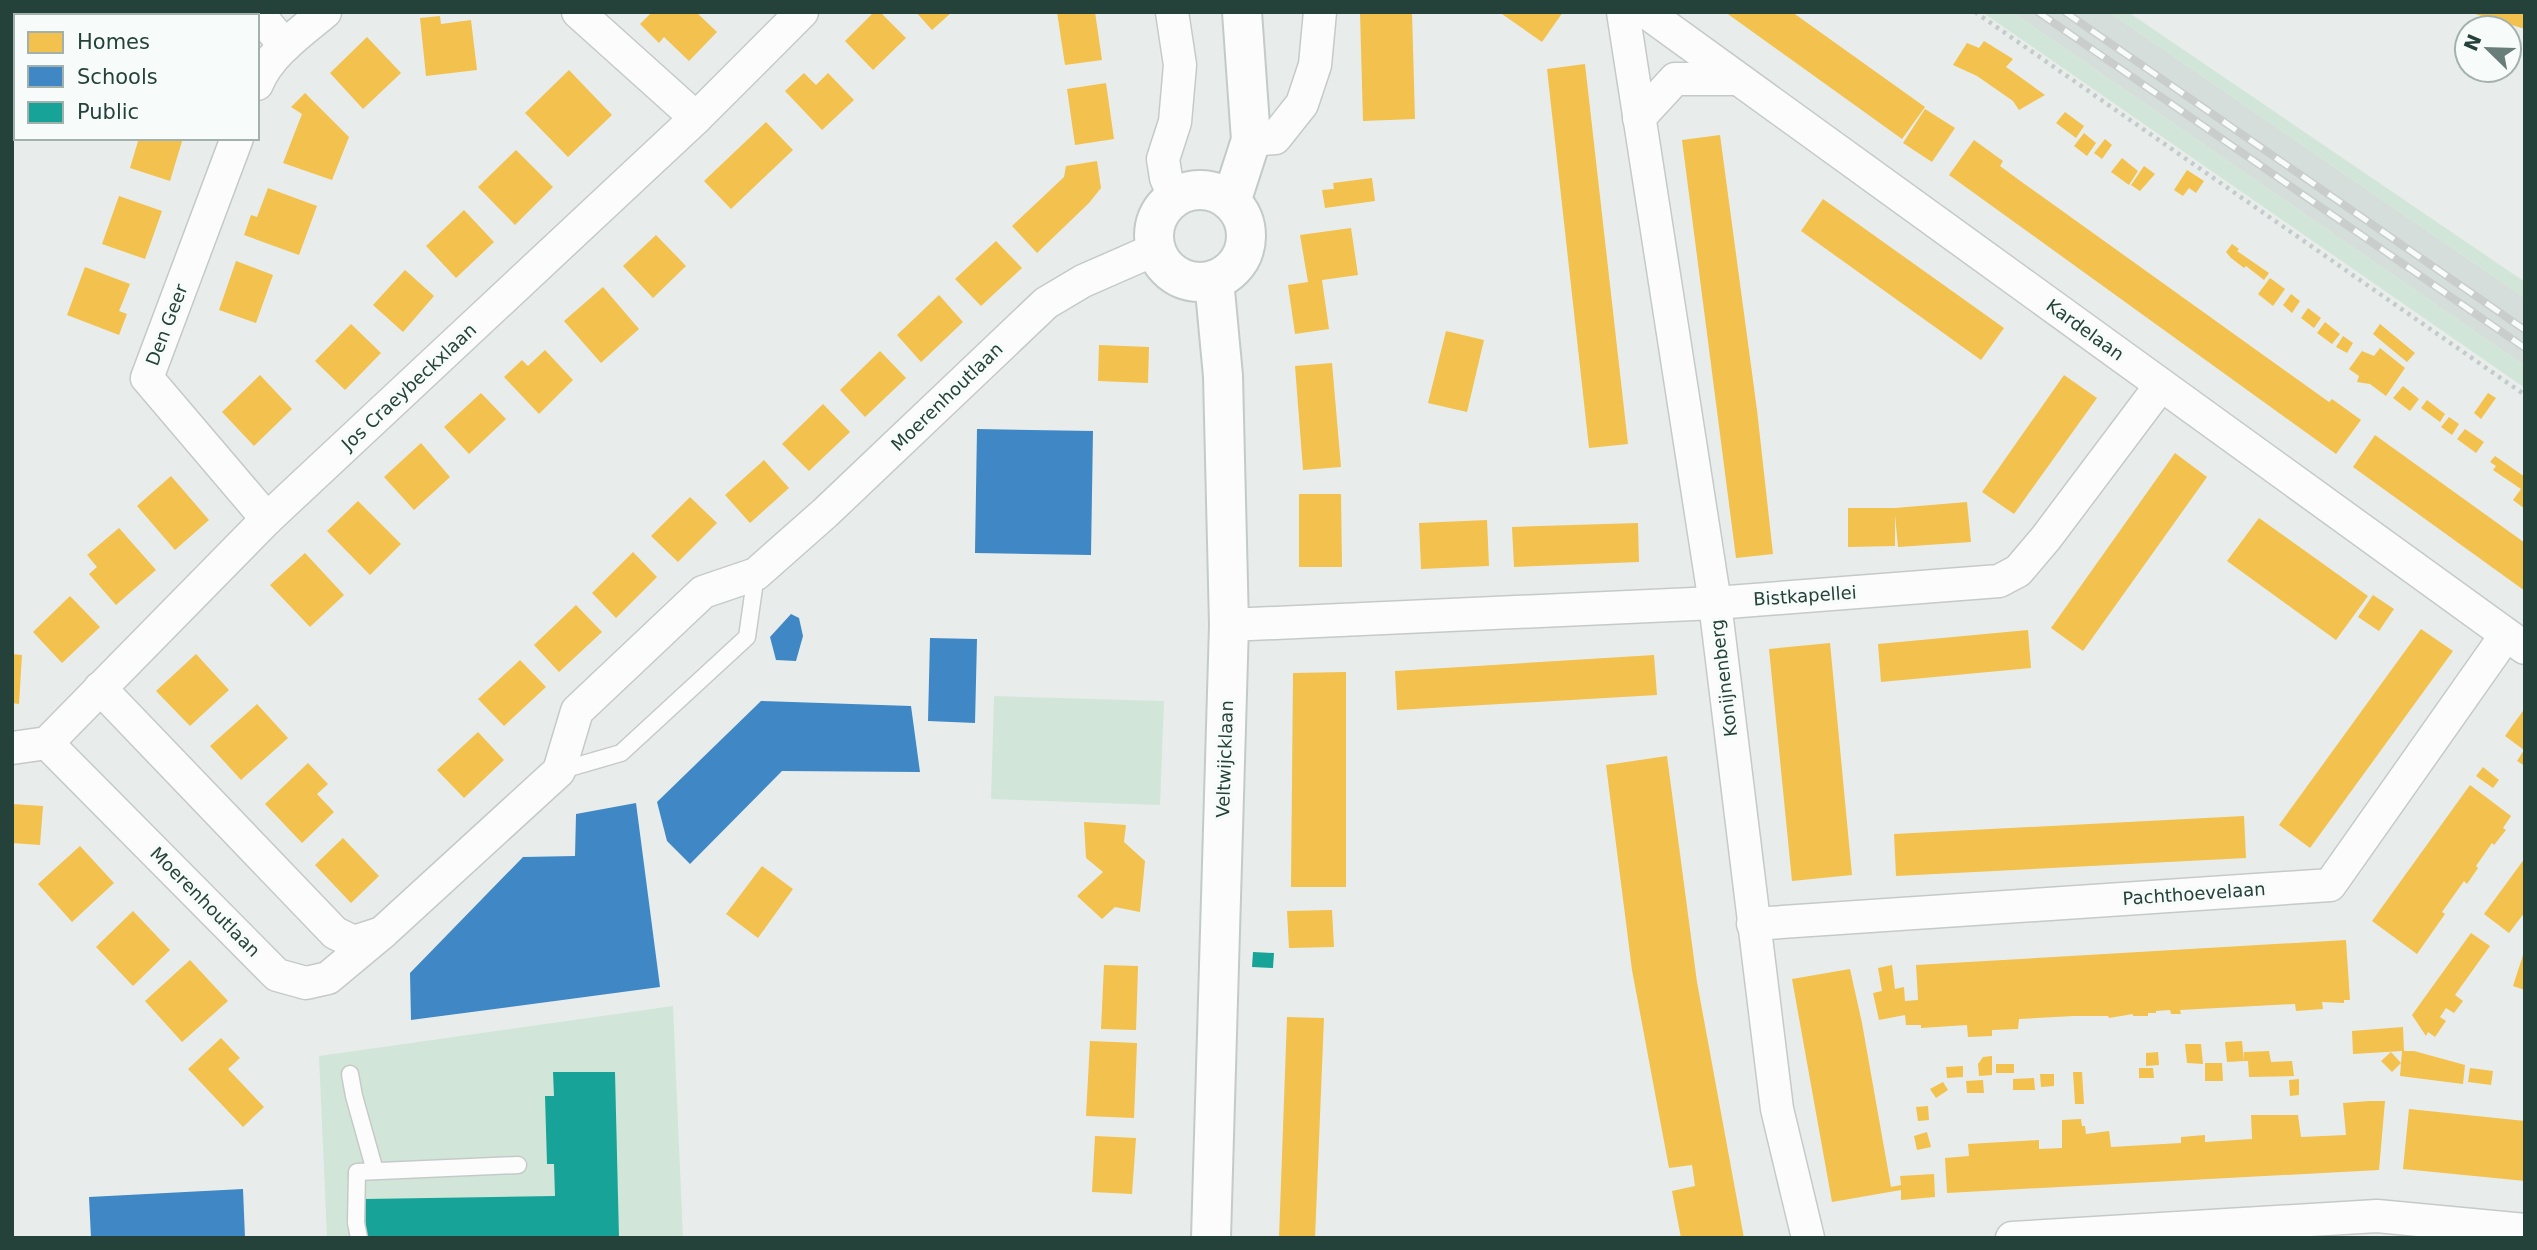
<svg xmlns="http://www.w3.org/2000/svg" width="2537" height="1250" font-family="'DejaVu Sans',sans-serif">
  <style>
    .built { fill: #d6dedb }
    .green { fill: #d1e6d8 }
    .homes { fill: #f2c14e }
    .schools { fill: #3f88c5 }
    .public { fill: #17a398 }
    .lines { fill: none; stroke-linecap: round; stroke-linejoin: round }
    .lane-casing { stroke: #c5cac8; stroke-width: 19 }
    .street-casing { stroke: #c5cac8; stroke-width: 35 }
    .secondary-casing { stroke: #c3cbc8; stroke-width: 42 }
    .path { stroke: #c3ccca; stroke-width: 4.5; stroke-dasharray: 3.5 5; stroke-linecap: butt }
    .lane { stroke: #fcfcfc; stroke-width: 16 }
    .street { stroke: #fcfcfc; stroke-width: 32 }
    .secondary { stroke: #fcfcfc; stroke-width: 38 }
    .rail-casing { stroke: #c9cdcc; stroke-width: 8 }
    .rail { stroke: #f7fbf9; stroke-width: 5; stroke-dasharray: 16; stroke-linecap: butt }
    .labels { text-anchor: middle; stroke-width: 7; stroke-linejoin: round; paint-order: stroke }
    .street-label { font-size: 18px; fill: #24423a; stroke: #f7fbf9 }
  </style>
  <rect width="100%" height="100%" fill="#e8edeb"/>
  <path class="built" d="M2012 12H2109L2525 298V366Z"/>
  <g class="green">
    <path d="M1982 12H2012L2525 366V388Z"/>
    <path d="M2109 12H2128L2525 282V298Z"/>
    <path d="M994 696 1164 701 1160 805 991 799Z"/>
    <path d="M673 1006 683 1238H327L319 1056Z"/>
  </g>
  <g class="homes">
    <path d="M652 12H696L717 32 689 61 664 37 659 43 640 24Z"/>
    <path d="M874 12H880L906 38 873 70 845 41Z"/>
    <path d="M916 12H952L932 30Z"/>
    <path d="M1057 12H1095L1102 60 1065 65Z"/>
    <path d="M1360 12H1412L1415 119 1363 121Z"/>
    <path d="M1499 12H1563L1542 42Z"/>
    <path d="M1725 12H1792L1925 107 1902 139Z"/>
    <path d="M2525 12V29L2472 13V12Z"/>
    <path d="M440 16 441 24 471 20 477 70 426 76 420 18Z"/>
    <path d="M367 37 401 73 363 109 330 73Z"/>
    <path d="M1984 41 2013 59 2006 67 2045 95 2019 110 2013 101 1977 76 1953 65 1967 43 1979 48Z"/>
    <path d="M1585 64 1628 444 1589 448 1547 69Z"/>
    <path d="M569 70 612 115 568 157 525 113Z"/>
    <path d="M804 73 816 85 828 73 854 100 822 130 785 91Z"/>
    <path d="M1106 83 1114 139 1075 145 1067 89Z"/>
    <path d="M305 93 349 137 332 180 283 163 302 114 291 107Z"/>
    <path d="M1925 109 1955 128 1932 162 1903 143Z"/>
    <path d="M2065 112 2084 126 2076 138 2056 123Z"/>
    <path d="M766 122 793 150 731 209 704 181Z"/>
    <path d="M2084 133 2096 143 2087 156 2074 146Z"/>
    <path d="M1720 135 1757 410 1773 554 1736 558 1682 140Z"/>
    <path d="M139 138H183L170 181 130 168Z"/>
    <path d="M2105 139 2112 145 2102 159 2094 153Z"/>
    <path d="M1974 140 2003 161 2000 166 2019 180 2329 402 2332 399 2361 420 2336 454 1949 175Z"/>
    <path d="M516 150 553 187 515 225 478 187Z"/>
    <path d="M2122 158 2138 171 2129 185 2111 172Z"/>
    <path d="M1097 161 1101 188 1089 203 1037 253 1012 226 1064 177 1066 166Z"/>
    <path d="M2144 166 2155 174 2140 191 2131 185Z"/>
    <path d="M2187 170 2204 181 2196 193 2189 188 2183 196 2174 190Z"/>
    <path d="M1372 178 1375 201 1325 208 1322 190 1334 189 1333 183Z"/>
    <path d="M268 188 317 206 299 255 244 235 251 215 257 217Z"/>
    <path d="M119 196 162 211 145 259 102 244Z"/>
    <path d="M1823 199 2004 328 1981 360 1801 231Z"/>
    <path d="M464 210 494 242 456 278 426 246Z"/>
    <path d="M1351 228 1358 275 1322 280 1329 329 1295 334 1288 285 1308 282 1300 235Z"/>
    <path d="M656 235 686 266 653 298 623 266Z"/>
    <path d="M996 241 1022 268 981 306 955 279Z"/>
    <path d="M2232 244 2239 249 2237 251 2269 273 2264 280 2246 266 2244 268 2231 258 2226 252Z"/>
    <path d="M236 261 273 275 256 323 219 310Z"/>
    <path d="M85 267 130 284 119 311 127 314 119 335 67 315Z"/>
    <path d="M405 270 434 296 403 332 373 305Z"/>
    <path d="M2270 278 2285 289 2273 306 2258 294Z"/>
    <path d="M603 287 639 329 601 363 564 321Z"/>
    <path d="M2291 294 2300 301 2292 313 2283 305Z"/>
    <path d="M939 295 963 322 921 362 897 335Z"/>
    <path d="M2308 308 2321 318 2314 328 2301 318Z"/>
    <path d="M2325 322 2340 334 2332 344 2317 333Z"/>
    <path d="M351 324 381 353 345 390 315 361Z"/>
    <path d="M2380 324 2415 353 2407 362 2373 334Z"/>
    <path d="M1446 331 1484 340 1467 412 1428 403Z"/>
    <path d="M2343 336 2353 343 2347 353 2336 347Z"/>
    <path d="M1099 345 1149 347 1148 383 1098 381Z"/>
    <path d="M2380 348 2405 368 2386 396 2370 384 2357 382 2359 376 2349 369 2362 351 2374 356Z"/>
    <path d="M545 350 573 380 539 414 504 377 522 360 528 366Z"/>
    <path d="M880 351 906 378 865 417 840 390Z"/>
    <path d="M1332 363 1341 467 1303 470 1295 366Z"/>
    <path d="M260 375 292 409 254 446 222 412Z"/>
    <path d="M2064 375 2097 398 2014 514 1982 492Z"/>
    <path d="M2403 386 2419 399 2410 411 2393 398Z"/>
    <path d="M481 393 506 419 469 454 444 427Z"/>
    <path d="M2488 393 2496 398 2481 419 2474 413Z"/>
    <path d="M2427 400 2445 414 2440 422 2421 408Z"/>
    <path d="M823 404 850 432 809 471 782 444Z"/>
    <path d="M2449 417 2459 424 2452 435 2441 427Z"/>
    <path d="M2465 429 2484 442 2476 453 2457 439Z"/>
    <path d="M2375 435 2525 543V591L2353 467Z"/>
    <path d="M421 443 450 477 414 510 384 477Z"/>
    <path d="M2175 453 2207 477 2083 651 2051 628Z"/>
    <path d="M2495 456 2525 477V509L2513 500 2521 489 2493 470 2496 466 2490 462Z"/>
    <path d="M764 460 789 488 750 523 725 495Z"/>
    <path d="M171 476 209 520 175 550 137 506Z"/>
    <path d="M1299 494H1341L1342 567H1299Z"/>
    <path d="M690 497 717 523 678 562 651 536Z"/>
    <path d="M358 501 401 544 370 575 327 531Z"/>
    <path d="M1967 502 1971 542 1898 547 1895 515V546L1848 547V508H1895Z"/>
    <path d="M2259 518 2368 596 2336 640 2227 561Z"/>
    <path d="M1487 520 1489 566 1421 569 1419 523Z"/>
    <path d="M1638 523 1639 562 1514 567 1512 527Z"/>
    <path d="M119 528 156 570 116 605 89 574 97 567 87 555Z"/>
    <path d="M633 552 657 577 616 618 592 593Z"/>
    <path d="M305 553 344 595 310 627 270 585Z"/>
    <path d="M2373 595 2394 609 2379 631 2358 617Z"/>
    <path d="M70 596 100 627 62 663 33 632Z"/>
    <path d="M576 605 602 632 559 672 534 645Z"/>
    <path d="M2421 629 2453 651 2310 848 2279 825Z"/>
    <path d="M2028 630 2031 668 1881 682 1878 644Z"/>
    <path d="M1830 643 1852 875 1792 881 1769 649Z"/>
    <path d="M12 654 22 655 19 704 12 703Z"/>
    <path d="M196 654 229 690 190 726 156 691Z"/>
    <path d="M1654 655 1657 695 1397 710 1395 671Z"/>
    <path d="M520 660 546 687 504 726 478 699Z"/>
    <path d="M1346 672V887H1291L1293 673Z"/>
    <path d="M257 704 288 738 241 780 210 746Z"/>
    <path d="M2525 708V766L2517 761 2524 750 2505 736Z"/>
    <path d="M478 732 504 760 464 798 437 770Z"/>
    <path d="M1667 756 1697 982 1744 1238H1681L1672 1191 1695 1186 1692 1165 1669 1168 1632 970 1606 765Z"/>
    <path d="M308 763 328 784 317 794 334 812 302 843 265 804Z"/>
    <path d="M2483 767 2499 780 2493 788 2476 776Z"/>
    <path d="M2470 785 2511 816 2503 828 2506 830 2494 845 2492 843 2476 866 2478 868 2467 884 2464 881 2442 912 2445 914 2417 954 2372 921Z"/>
    <path d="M12 804 43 806 40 845 12 843Z"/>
    <path d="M2244 816 2246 858 1896 876 1894 834Z"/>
    <path d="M1084 822 1126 825 1124 842 1145 861 1140 912 1115 907 1102 919 1077 896 1103 872 1086 858Z"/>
    <path d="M343 838 379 876 351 903 315 865Z"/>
    <path d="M80 846 114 883 72 922 38 884Z"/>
    <path d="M2525 858V912L2509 933 2484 914Z"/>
    <path d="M762 866 793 889 758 938 726 914Z"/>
    <path d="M1332 910 1334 947 1289 948 1287 911Z"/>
    <path d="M133 911 170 950 133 986 96 947Z"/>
    <path d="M2471 933 2490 946 2455 995 2463 1001 2454 1013 2446 1008 2440 1017 2446 1021 2435 1037 2428 1032 2426 1036 2412 1015Z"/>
    <path d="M2346 940 2350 1000H2344V1003L2322 1002 2323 1009 2296 1011 2295 1004 2180 1010 2181 1014H2171L2170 1010 2156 1011V1013H2148V1016H2133V1014L2109 1018 2108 1016H2074L2019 1019 2018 1029 1992 1030V1036L1968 1037 1967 1025 1921 1028V1025H1906L1905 1015 1879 1020 1873 993 1882 991 1878 968 1892 965 1895 989 1904 987 1905 1001 1918 1000 1916 965Z"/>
    <path d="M2524 952H2525V990L2513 986Z"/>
    <path d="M190 960 228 1001 182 1042 145 1001Z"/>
    <path d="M1104 965 1138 966 1136 1030 1101 1029Z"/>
    <path d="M1850 969 1862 1023 1891 1187 1901 1185 1900 1176 1934 1174 1935 1197 1901 1200V1190L1832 1202 1792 979Z"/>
    <path d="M1287 1017 1324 1018 1315 1238H1279Z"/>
    <path d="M2403 1027 2404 1051H2414L2465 1065 2463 1084 2400 1076 2402 1051 2353 1054 2352 1031Z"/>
    <path d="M221 1038 240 1058 228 1069 264 1107 243 1127 188 1069Z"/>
    <path d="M1090 1041 1137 1043 1134 1118 1086 1116Z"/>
    <path d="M2242 1041 2244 1061 2227 1062 2225 1042Z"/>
    <path d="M2185 1044H2201L2203 1064 2187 1063Z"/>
    <path d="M2269 1051 2271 1062 2292 1061 2294 1076 2249 1077 2248 1061H2244V1052Z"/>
    <path d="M2158 1052 2159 1065 2146 1066V1053Z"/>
    <path d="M2391 1052 2401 1063 2392 1072 2381 1061Z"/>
    <path d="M1992 1056V1075L1979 1076 1978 1064 1983 1057Z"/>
    <path d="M2205 1063H2222L2223 1081H2205Z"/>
    <rect x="1996" y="1064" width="18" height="9"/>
    <path d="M1963 1066V1077L1947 1078 1946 1067Z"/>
    <path d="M2139 1068H2153L2154 1078H2139Z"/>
    <path d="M2470 1068 2493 1071 2491 1085 2468 1082Z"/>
    <path d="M2073 1072H2082L2084 1104H2075Z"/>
    <path d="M2040 1074H2054V1086L2041 1087Z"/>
    <path d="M2034 1078 2035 1090H2013V1079Z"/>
    <path d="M2299 1079V1095L2290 1096 2289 1080Z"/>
    <path d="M1983 1080 1984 1093H1967L1966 1081Z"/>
    <path d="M1943 1082 1948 1090 1936 1098 1930 1089Z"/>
    <path d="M2369 1101H2385L2379 1170 1947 1193 1945 1158 1969 1156 1968 1144 2039 1140V1149L2062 1148V1120L2081 1119 2082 1126H2085L2086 1134 2109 1131 2111 1147 2181 1143V1137L2205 1135V1142L2252 1139 2251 1115H2298L2301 1137 2346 1135 2343 1103Z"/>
    <path d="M1928 1106 1929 1120 1918 1121 1916 1107Z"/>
    <path d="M2409 1109 2525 1121V1181L2403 1169Z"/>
    <path d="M1927 1132 1931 1147 1917 1150 1914 1136Z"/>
    <path d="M1095 1136 1136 1138 1132 1194 1092 1192Z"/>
  </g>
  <g class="schools">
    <path d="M977 429 1093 431 1091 555 975 553Z"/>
    <path d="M791 614 799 618 803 636 796 661 776 660 770 637Z"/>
    <path d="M930 638 977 639 975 723 928 721Z"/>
    <path d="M761 701 911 706 920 772 782 771 690 864 667 841 657 802Z"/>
    <path d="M636 803 660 987 411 1020 410 973 523 857 575 856 576 814Z"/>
    <path d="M243 1189 245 1238H91L89 1197Z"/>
  </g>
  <g class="public">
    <path d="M1253 952 1274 953 1273 968 1252 967Z"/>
    <path d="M553 1072H615L619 1238H366L365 1199 555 1196 554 1164H547L545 1096H554Z"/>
  </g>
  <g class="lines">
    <defs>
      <g id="lane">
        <path d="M559 771 621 753 747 637 756 574"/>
        <path d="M350 1074 354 1096 375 1171"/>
        <path d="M359 1238 356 1223 357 1172 518 1165"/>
      </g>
      <g id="street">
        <path d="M257 12 285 46"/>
        <path d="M578 12 696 118"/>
        <path d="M1172 12 1180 65 1175 122 1163 159 1166 178 1175 198"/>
        <path d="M1623 12 1715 603 1777 1109 1808 1238"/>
        <path d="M1646 12 2525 648"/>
        <path d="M257 84C269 54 301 32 325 12"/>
        <path d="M1639 118 1675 79H1736"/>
        <path d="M237 138 147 378 267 519"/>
        <path d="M1251 140 1275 138 1302 104 1315 65 1320 12"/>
        <path d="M1229 625 1715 603 1999 581 2018 571 2046 538 2161 385"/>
        <path d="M100 688 335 933 354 942 382 933"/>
        <path d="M47 743 277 975 306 983 328 978 382 933 559 771 577 711 703 592 756 574 825 513 1046 303 1083 281 1156 249"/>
        <path d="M12 748 47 743 267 519 696 118 802 12"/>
        <path d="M1753 924 2330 885 2506 635"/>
        <path d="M2012 1238 2377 1216 2525 1230"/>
      </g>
      <g id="secondary">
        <circle cx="1200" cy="236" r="46"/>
        <path d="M1231 202 1251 140 1242 12"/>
        <path d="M1211 1238 1229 625 1223 376 1214 280"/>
      </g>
    </defs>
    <use href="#lane" class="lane-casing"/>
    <use href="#street" class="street-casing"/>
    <use href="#secondary" class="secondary-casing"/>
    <path class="path" d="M1975 12 2525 395"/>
    <use href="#lane" class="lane"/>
    <use href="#street" class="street"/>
    <use href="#secondary" class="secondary"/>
    <defs>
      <g id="rail">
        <path d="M2038 12 2525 348"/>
        <path d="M2065 12 2525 330"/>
      </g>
    </defs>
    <use href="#rail" class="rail-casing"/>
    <use href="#rail" class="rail"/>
  </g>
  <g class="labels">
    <g class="street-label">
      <text transform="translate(167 325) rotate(-69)" y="6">Den Geer</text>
      <text transform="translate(2085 330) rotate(36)" y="6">Kardelaan</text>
      <text transform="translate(409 387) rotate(-43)" y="6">Jos Craeybeckxlaan</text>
      <text transform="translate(947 397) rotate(-44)" y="6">Moerenhoutlaan</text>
      <text transform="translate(1805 596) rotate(-4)" y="6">Bistkapellei</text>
      <text transform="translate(1724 678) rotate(-97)" y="6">Konijnenberg</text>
      <text transform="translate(1225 759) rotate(-88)" y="6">Veltwijcklaan</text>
      <text transform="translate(2194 894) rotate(-4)" y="6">Pachthoevelaan</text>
      <text transform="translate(205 902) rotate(45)" y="6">Moerenhoutlaan</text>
    </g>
  </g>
  <rect width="2537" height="1250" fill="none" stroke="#24423a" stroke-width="28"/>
  <rect x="14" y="14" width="245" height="126" fill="#f7fbf9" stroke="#a3b1ad" stroke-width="2"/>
  <rect x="28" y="32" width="35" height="21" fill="#f2c14e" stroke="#a3b1ad" stroke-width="2"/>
  <text x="77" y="49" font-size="21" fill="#24423a">Homes</text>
  <rect x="28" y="66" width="35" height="21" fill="#3f88c5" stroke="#a3b1ad" stroke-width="2"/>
  <text x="77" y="84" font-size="21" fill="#24423a">Schools</text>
  <rect x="28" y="102" width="35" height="21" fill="#17a398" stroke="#a3b1ad" stroke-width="2"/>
  <text x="77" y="119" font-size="21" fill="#24423a">Public</text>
  <g transform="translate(2488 49) rotate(293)"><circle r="33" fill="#f7fbf9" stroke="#a3b1ad" stroke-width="2"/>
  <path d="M0-5L12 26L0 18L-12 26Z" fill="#697e78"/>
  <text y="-10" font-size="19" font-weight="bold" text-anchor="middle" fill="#24423a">N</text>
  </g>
</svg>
